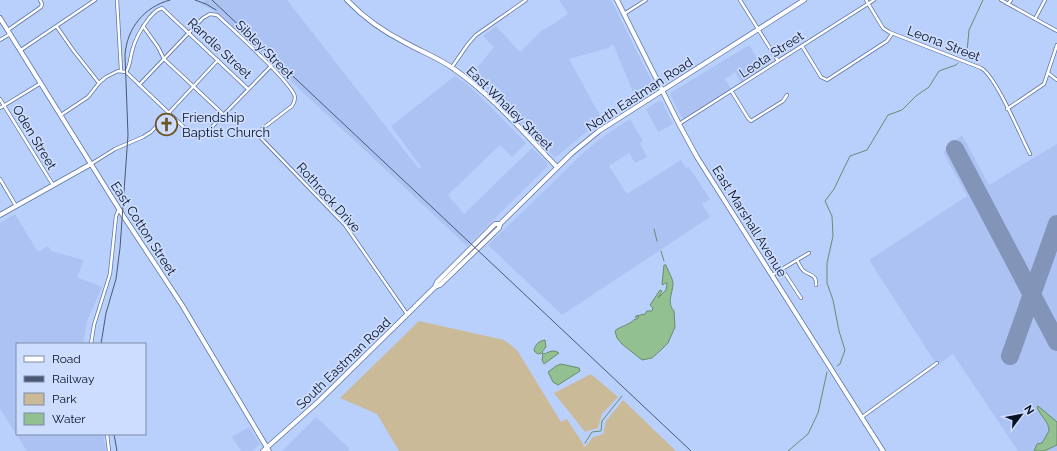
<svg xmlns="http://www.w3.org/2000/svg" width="1057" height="451" font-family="Raleway,sans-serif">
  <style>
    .built { fill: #abc2f3 }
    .green { fill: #cbba98 }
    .water { fill: #92c091; stroke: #698b70 }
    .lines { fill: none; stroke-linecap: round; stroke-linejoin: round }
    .stream { stroke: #698b70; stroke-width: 1 }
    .runway { stroke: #8294b8; stroke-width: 18 }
    .street-casing { stroke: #5e75a8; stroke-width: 4 }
    .secondary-casing { stroke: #5e75a8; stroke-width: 5.5 }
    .primary-casing { stroke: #5e75a8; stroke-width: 5.5 }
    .street { stroke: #fff; stroke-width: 2.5 }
    .secondary { stroke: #fff; stroke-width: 4 }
    .primary { stroke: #fff; stroke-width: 4 }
    .rail { stroke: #4b5874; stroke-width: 1 }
    .labels { text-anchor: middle; stroke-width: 3.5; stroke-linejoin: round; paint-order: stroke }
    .street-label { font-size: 13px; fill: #081023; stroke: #cdddff }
    .poi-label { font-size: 13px; fill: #081023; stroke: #cdddff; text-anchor: start }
  </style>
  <rect width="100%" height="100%" fill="#bad0fc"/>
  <g class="built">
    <path d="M205 0H287L419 169 421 167 391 126 455 76 465 83 483 99 526 143 512 157 500 145 448 195 464 214 532 148 547 163V167L467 246 232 26 215 11 201 4Z"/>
    <path d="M559 0H611L654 86 653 88 636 99 613 44 608 48 569 59 602 119 555 158 492 93 471 75 494 47 483 36 496 26 520 52 541 31 552 25 568 14Z"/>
    <path d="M749 45 763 68 741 82 735 72 725 79 731 89 683 119 670 95 672 92Z"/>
    <path d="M659 101 662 102 673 124 658 132 646 109Z"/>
    <path d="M630 119 643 141 640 143 647 157 635 163 629 153 609 166 627 194 681 160 686 168 689 167 710 199 702 204 710 217 562 315 488 245 583 153 605 135Z"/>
    <path d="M962 135 989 185 1057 144V451H1018L953 354 870 414 868 410 935 362 869 260 967 196 943 152Z"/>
    <path d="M15 214 38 252 48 246 51 251 84 260 77 277 102 287 87 321 84 340V344H17V434H103L106 451H27L0 409V223Z"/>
    <path d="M316 417 350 449 348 451H282Z"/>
    <path d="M249 427 260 444 252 451H241L232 437Z"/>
  </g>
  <g class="green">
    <path d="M419 321 504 340 517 350 561 422 567 419 585 447 593 437 603 434 606 421 623 400 676 451H399L377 414 340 398Z"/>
    <path d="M591 374 618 397 602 414 598 428 585 432 554 393Z"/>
  </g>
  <g class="water">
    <path d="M664 265H666C667 269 673 279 673 283 673 293 666 303 674 311L675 327 668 343 662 349 652 358 642 360 622 344 617 338 615 331C620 326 628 326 635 319H637L639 317H635L636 316 645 314 647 311H652L653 308 650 305 660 290 662 291 658 298 666 290 667 283H665L663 285 662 284Z"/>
    <path d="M545 340 546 347 542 352 544 354C549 352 553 349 559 353L544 364 542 360 543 355 541 353 538 354 534 351C535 344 539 341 545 340Z"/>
    <path d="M561 364 579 368 580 371 558 385 553 382 548 372 556 366Z"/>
    <path d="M1038 406 1057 422V445L1044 451H1034L1037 444 1042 443 1049 431C1049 421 1040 416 1037 407Z"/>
  </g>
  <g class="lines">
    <g class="stream">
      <path d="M963 57 967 52 969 30 983 0"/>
      <path d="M654 229 657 241"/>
      <path d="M661 251 664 261"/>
      <path d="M837 366 840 364 845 350 839 331 833 300 827 283V263L833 236 832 216 825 201 834 189 850 156 867 150 888 115 902 110 916 96 929 87 939 71 956 65 958 63"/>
      <path d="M585 443 592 432 601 431 602 421 622 396"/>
      <path d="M788 451 808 434 818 413 827 372"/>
    </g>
    <g class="runway">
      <path d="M955 149 1057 342"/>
      <path d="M1010 356 1057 224"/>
    </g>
    <defs>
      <g id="street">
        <path d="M117 0 121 70"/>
        <path d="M740 0 778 61"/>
        <path d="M866 0 883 28 889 32 981 68C996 76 1021 137 1030 154"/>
        <path d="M1001 0 1057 31"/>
        <path d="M1008 4 1011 0"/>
        <path d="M624 14 646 0"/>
        <path d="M1035 19 1045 0"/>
        <path d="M143 26 158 47 164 59 223 114"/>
        <path d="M57 27 73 50 99 83"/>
        <path d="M8 30 41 7 42 4 40 0"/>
        <path d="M0 40 10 34"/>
        <path d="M802 46 821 77 827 80 887 41 892 34"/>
        <path d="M21 50 95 0"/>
        <path d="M452 67 468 44 476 35 526 0"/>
        <path d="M126 72C131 65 130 56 133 48 136 37 150 11 162 8L248 89"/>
        <path d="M1048 73 1057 80"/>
        <path d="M139 85 203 18 210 14 217 15C231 28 292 82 295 97 295 100 294 103 292 106L258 132 259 136 345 225 407 314"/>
        <path d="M732 92 748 118 751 121 783 101 787 95"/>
        <path d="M0 99 53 185"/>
        <path d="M0 108 41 83"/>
        <path d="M1007 109 1044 84 1057 45"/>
        <path d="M61 115 88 97 99 83 106 77 118 71 126 72 191 134C196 138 199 138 204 135L271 66"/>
        <path d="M679 124 874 0"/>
        <path d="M91 164 115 149 143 137 151 132 218 60"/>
        <path d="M0 179 16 206"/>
        <path d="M797 260C799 264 801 269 804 271 810 276 817 274 816 285"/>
        <path d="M782 269 801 298"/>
        <path d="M772 275 809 253"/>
        <path d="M91 344 94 325 110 274 116 216 119 209"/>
        <path d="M862 417 937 363"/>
        <path d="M107 434 109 451"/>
      </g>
      <g id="secondary">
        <path d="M347 0C364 18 384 32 406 43 422 52 439 58 454 69 493 96 524 133 557 167"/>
        <path d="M0 18 124 217 182 305 269 451"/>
        <path d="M0 215 91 164"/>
      </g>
      <g id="primary">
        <path d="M617 0 679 124 697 157 883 451"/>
        <path d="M435 287 437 282 495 224H500"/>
        <path d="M263 451 319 401 435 287 440 285 499 228 500 224 572 153 599 131 804 0"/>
      </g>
    </defs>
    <use href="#street" class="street-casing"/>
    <use href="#secondary" class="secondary-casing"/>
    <use href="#primary" class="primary-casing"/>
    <use href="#street" class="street"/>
    <use href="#secondary" class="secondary"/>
    <use href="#primary" class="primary"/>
    <g class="rail">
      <path d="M195 0 206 4 216 10"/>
      <path d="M212 0 691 451"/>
      <path d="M101 344 106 313 116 279 120 248 128 135 125 55C127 28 144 7 170 0"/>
      <path d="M114 434 117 451"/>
    </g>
  </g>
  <defs>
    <symbol id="church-ring" viewBox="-11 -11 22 22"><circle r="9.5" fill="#cdddff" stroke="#6b5525" stroke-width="1.5"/><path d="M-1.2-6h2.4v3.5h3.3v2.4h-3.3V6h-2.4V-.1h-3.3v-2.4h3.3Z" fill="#6b5525"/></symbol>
  </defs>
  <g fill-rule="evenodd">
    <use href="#church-ring" x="154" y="112" width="25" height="25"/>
  </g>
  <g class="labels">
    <g class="street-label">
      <text transform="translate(944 43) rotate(21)" y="5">Leona Street</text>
      <text transform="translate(220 48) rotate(43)" y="5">Randle Street</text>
      <text transform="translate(265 49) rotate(45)" y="5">Sibley Street</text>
      <text transform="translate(771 54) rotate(-33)" y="5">Leota Street</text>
      <text transform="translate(639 94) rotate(-33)" y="5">North Eastman Road</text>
      <text transform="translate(510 108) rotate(44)" y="5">East Whaley Street</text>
      <text transform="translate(35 137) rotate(59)" y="5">Oden Street</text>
      <text transform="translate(329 197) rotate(48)" y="5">Rothrock Drive</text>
      <text transform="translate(750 221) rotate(58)" y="5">East Marshall Avenue</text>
      <text transform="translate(144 228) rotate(57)" y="5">East Cotton Street</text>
      <text transform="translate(343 363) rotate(-44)" y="5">South Eastman Road</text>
    </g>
    <g class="poi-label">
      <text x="182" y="122">Friendship<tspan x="182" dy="15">Baptist Church</tspan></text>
    </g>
  </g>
  <rect x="16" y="343" width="130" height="92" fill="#cdddff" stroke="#7e8ba7"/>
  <rect x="24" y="356" width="20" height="6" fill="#ffffff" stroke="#7e8ba7"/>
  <text x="52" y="363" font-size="12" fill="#081023">Road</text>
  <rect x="24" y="376" width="20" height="6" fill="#4b5874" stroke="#7e8ba7"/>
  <text x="52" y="383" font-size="12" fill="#081023">Railway</text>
  <rect x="24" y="393" width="20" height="12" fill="#cbba98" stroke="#7e8ba7"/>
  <text x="52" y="403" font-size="12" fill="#081023">Park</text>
  <rect x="24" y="413" width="20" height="12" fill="#92c091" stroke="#7e8ba7"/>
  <text x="52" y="423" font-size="12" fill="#081023">Water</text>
  <g transform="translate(1021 415) rotate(58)" stroke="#cdddff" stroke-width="3" paint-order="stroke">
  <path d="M0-3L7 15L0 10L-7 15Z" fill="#081023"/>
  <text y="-6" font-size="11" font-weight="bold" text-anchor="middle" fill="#081023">N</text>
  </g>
</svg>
